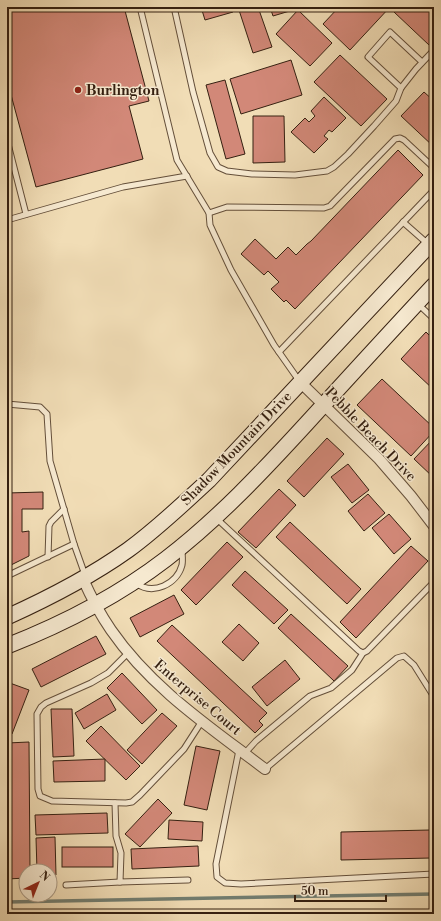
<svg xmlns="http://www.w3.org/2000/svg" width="441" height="921" font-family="'Libre Bodoni',serif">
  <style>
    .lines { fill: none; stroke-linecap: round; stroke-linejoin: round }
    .stream { stroke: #727d70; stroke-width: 3.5 }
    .building { fill: #d28878; stroke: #352011 }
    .service-casing { stroke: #644f3a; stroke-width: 7 }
    .minor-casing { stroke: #644f3a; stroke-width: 12 }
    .secondary-casing { stroke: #352011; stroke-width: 17 }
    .service { stroke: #f6e9d0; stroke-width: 5 }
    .minor { stroke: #f6e9d0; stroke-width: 10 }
    .secondary { stroke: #f6e9d0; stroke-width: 15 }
    .poi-dot { fill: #8f2418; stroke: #f6e9d0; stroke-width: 1.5 }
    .labels { text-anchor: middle; stroke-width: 3; stroke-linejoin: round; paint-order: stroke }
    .poi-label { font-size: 14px; font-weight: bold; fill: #352011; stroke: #f6e9d0; text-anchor: start }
    .street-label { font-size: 14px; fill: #352011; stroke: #f6e9d0 }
  </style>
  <rect width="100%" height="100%" fill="#f1ddb6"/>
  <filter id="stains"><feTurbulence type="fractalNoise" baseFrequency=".005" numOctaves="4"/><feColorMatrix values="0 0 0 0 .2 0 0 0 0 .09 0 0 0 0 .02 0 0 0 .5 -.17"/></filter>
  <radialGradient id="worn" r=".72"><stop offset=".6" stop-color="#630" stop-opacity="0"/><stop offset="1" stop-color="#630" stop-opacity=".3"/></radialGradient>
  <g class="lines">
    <path class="stream" d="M7 902 434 894"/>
  </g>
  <g class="building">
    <path d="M7 7H124L149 101 129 106 143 159 36 187 7 80Z"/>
    <path d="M201 7H231L233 12 205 20Z"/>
    <path d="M238 7H258L272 47 253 53Z"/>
    <path d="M270 7H292L293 10 273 16Z"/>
    <path d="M339 7H390L350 50 323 24Z"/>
    <path d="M398 7H434V39L429 45 394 12Z"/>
    <path d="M298 10 332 43 310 66 276 34Z"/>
    <path d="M340 55 387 99 361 126 314 82Z"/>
    <path d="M291 60 302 95 241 114 230 79Z"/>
    <path d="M225 80 245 154 226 159 206 85Z"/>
    <path d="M424 92 434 101V147L401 116Z"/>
    <path d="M324 97 346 118 332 132 329 130 324 136 328 139 314 153 291 132 305 118 309 122 315 116 311 111Z"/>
    <path d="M253 116H284L285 162 253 163Z"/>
    <path d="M398 150 423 175 295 309 286 300 284 302 271 289 279 282 268 271 264 275 241 254 255 239 276 259 288 247 296 255 307 244 311 241Z"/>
    <path d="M426 332 434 340V390L401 359Z"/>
    <path d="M382 379 434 428V431L411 456 357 405Z"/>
    <path d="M327 438 344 454 304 497 287 481Z"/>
    <path d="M434 438V478L414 459Z"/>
    <path d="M348 464 369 490 352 503 331 477Z"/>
    <path d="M279 489 296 505 256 548 238 532Z"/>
    <path d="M43 492V509H22V532L29 531V556L7 567V493Z"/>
    <path d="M368 494 385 513 364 531 348 511Z"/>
    <path d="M389 514 411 539 394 554 372 528Z"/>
    <path d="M290 522 361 589 347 604 276 537Z"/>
    <path d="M227 542 243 557 196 605 181 590Z"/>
    <path d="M411 546 428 561 356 638 340 622Z"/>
    <path d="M245 571 288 610 274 624 232 585Z"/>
    <path d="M174 595 184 614 140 637 130 618Z"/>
    <path d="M291 614 348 666 334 681 278 628Z"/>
    <path d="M239 624 259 643 243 661 222 642Z"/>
    <path d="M172 625 267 713 259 721 263 725 255 733 157 641Z"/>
    <path d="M96 636 106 654 41 687 32 669Z"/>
    <path d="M285 660 300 679 267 706 252 687Z"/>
    <path d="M122 673 157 710 142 724 107 688Z"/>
    <path d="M7 682 29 690 12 734 7 732Z"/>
    <path d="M107 694 116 710 84 729 75 713Z"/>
    <path d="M51 709H72L74 756 53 757Z"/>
    <path d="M162 713 177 726 142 764 127 750Z"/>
    <path d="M101 726 140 766 126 780 86 741Z"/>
    <path d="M29 742 30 871H26V878L7 879V743Z"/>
    <path d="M196 746 220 751 207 810 184 805Z"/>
    <path d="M105 759V781L54 782 53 761Z"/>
    <path d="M158 799 172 813 140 847 125 834Z"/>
    <path d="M107 813 108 833 36 835 35 815Z"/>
    <path d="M169 820 203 822 202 841 168 839Z"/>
    <path d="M430 830 431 858 341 860V832Z"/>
    <path d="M55 837 56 875H50V871H37L36 838Z"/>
    <path d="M198 846 199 866 132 869 131 849Z"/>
    <rect x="62" y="847" width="51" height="20"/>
  </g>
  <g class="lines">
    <defs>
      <g id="service">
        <path d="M140 7 177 160 209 213 210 225 231 270 274 345 300 382"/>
        <path d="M174 7 193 92 210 153 218 167 227 171 252 174 295 175 327 171 334 167 348 154 374 126 396 101 401 88 416 69 434 50"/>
        <path d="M401 88 368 57 390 32 422 62"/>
        <path d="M7 140 26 214"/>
        <path d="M209 213 227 207 324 208 330 206 395 139 400 138 404 140 434 168"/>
        <path d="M7 220 123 187 187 176"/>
        <path d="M403 222 428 244"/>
        <path d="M418 304 434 319"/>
        <path d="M279 352 434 190"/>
        <path d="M7 404 40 407 47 414 50 461 74 544"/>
        <path d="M216 518 359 651 363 653"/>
        <path d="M48 557 49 526 51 522 64 509"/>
        <path d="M7 576 74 544 85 575"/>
        <path d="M136 583C153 596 177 584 182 565 183 560 182 554 182 549"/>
        <path d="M129 652 108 673 91 683 46 703 41 707 37 714 38 789 40 796 52 801 126 803 132 802 140 795 184 749 202 721"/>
        <path d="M239 750 216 864 217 877 225 883 241 884 434 874"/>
        <path d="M245 753 256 741 310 696 331 688 352 670 363 653 367 651 434 582"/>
        <path d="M265 769 397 658 404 656 414 665 434 697"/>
        <path d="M115 803 116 836 121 853 120 882 188 880"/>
        <path d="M66 885 120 882"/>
      </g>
      <g id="minor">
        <path d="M300 382 379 459 411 496 434 526"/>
        <path d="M83 579C91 597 100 614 111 630 151 688 210 727 265 769"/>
      </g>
      <g id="secondary">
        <path d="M7 617C49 598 90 577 128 550 157 529 183 504 209 480L434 240"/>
        <path d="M7 646C63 624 118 596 166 559 218 519 263 471 307 423 349 377 391 331 434 285"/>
      </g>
    </defs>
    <use href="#service" class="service-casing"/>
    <use href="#minor" class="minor-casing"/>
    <use href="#secondary" class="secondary-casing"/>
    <use href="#service" class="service"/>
    <use href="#minor" class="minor"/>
    <use href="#secondary" class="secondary"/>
  </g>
  <circle class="poi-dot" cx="78" cy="90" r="4"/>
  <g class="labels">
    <g class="poi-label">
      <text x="86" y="95">Burlington</text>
    </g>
    <g class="street-label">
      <text transform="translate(371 434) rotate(46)" y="5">Pebble Beach Drive</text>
      <text transform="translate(236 448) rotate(-46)" y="5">Shadow Mountain Drive</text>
      <text transform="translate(198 697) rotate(40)" y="5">Enterprise Court</text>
    </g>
  </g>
  <rect width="441" height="921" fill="none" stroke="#f1ddb6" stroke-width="24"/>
  <rect x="8" y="8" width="425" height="905" fill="none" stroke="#352011" stroke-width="2"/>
  <rect x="12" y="12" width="417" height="897" fill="none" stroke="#352011"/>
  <g transform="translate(38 883) rotate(43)"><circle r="19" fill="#f6e9d0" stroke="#a99984"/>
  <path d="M0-3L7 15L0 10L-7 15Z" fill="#8f2418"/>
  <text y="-6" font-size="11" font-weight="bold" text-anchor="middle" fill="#352011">N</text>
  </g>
  <path d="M295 895v6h91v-6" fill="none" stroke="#352011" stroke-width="2"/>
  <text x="301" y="895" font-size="12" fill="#352011" stroke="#f6e9d0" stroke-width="3" paint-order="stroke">50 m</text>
  <rect width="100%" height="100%" filter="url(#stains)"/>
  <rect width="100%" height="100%" fill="url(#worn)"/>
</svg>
